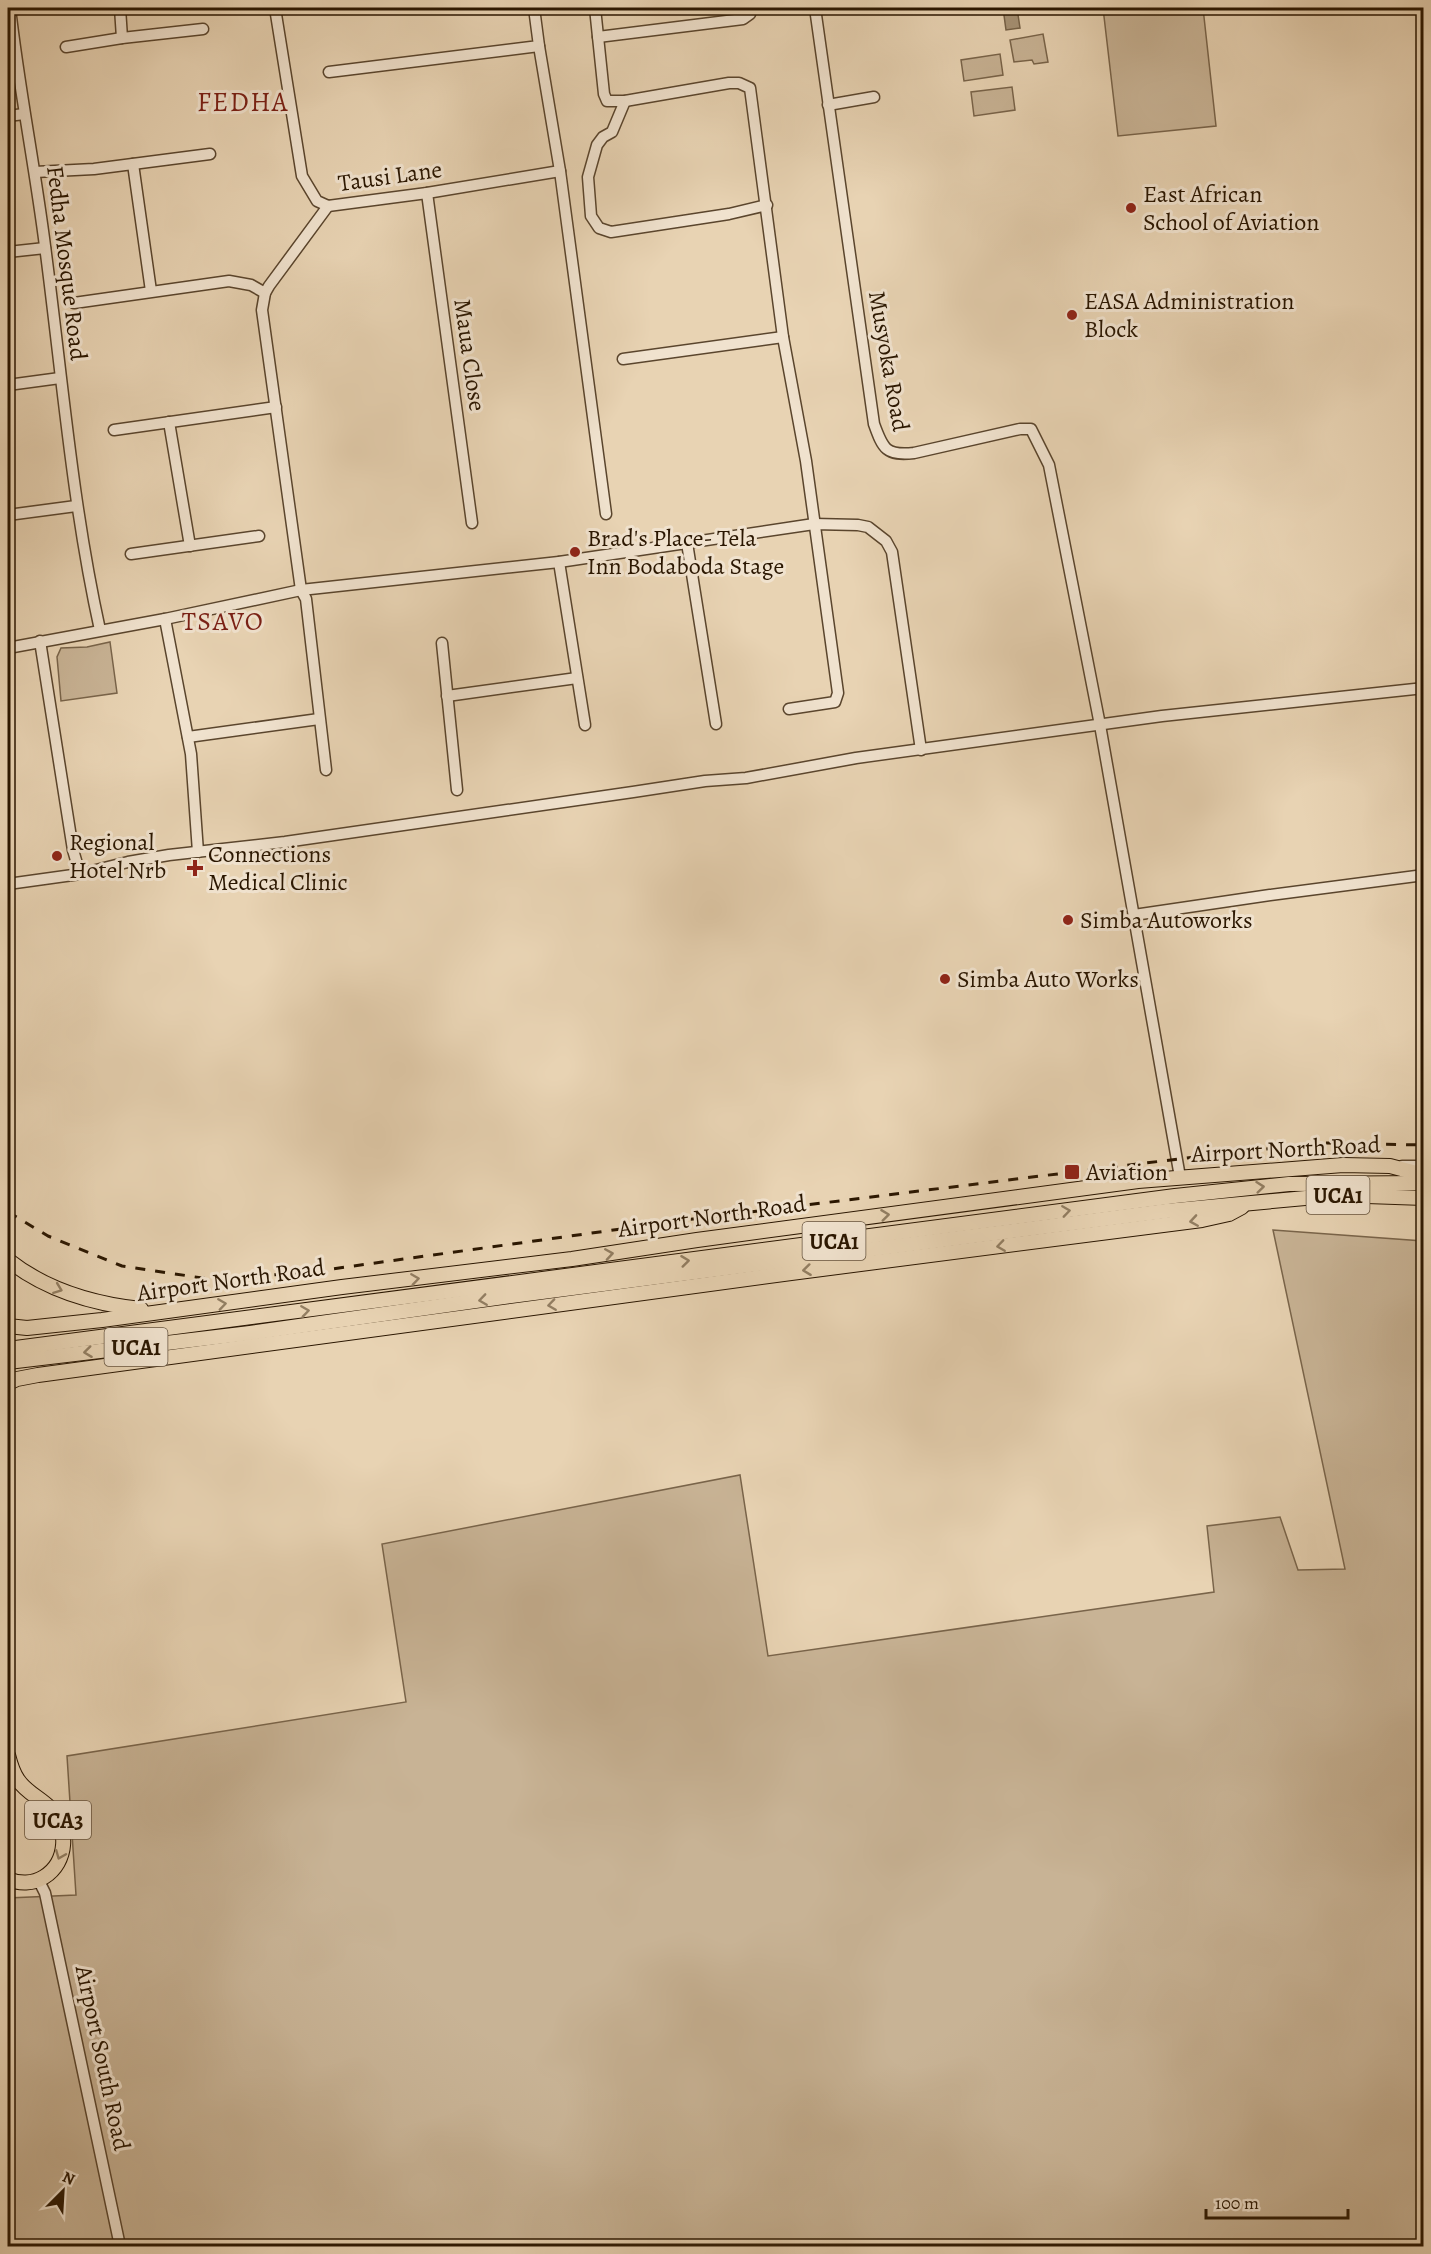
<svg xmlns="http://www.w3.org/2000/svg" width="1431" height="2254" font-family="Alegreya,serif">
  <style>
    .green { fill: #c8b395; stroke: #79644a; stroke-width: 1.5 }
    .water { fill: #a79376; stroke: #756147; stroke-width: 1.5 }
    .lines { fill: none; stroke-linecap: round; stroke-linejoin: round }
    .minor-casing { stroke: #5a452d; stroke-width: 13 }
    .major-casing { stroke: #2a1600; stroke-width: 16 }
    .minor { stroke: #f0e2ce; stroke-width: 10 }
    .major { stroke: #e8d3b3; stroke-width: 14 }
    .rail { stroke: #2a1600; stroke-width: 3; stroke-dasharray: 10 10; stroke-linecap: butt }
    .oneway { stroke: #927e62 }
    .poi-dot { fill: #8f2418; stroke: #f0e2ce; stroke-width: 2 }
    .labels { text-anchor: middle; stroke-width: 6; stroke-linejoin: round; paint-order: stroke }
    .shield { fill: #f0e2ce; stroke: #65533e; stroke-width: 1.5 }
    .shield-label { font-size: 22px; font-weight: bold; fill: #2a1600 }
    .street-label { font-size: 24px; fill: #2a1600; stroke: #f0e2ce }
    .poi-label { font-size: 24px; fill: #2a1600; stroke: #f0e2ce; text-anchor: start }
    .neighbourhood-label { font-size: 26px; letter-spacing: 1.5px; fill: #7a1f14; stroke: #f0e2ce }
    .quarter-label { font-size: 27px; letter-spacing: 1.5px; fill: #7a1f14; stroke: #f0e2ce }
  </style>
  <rect width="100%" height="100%" fill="#e8d3b3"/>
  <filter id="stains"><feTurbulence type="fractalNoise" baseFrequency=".00333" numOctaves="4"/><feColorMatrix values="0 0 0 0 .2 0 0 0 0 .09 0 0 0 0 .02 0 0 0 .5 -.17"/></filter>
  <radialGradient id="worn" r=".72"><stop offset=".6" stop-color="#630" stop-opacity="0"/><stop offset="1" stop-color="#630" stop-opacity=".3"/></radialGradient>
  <g class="green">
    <path d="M1103 8H1203L1216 126 1118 136Z"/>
    <path d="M1043 34 1048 62 1034 64 1032 60 1014 62 1010 40Z"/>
    <path d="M1000 54 1003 75 964 81 961 60Z"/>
    <path d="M1012 87 1015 110 974 116 971 92Z"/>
    <path d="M110 642 117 693 61 701 57 657 61 648 87 647Z"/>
    <path d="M1273 1230 1423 1241V2246H8V1898L76 1895 67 1756 406 1702 382 1544 740 1475 768 1656 1214 1592 1207 1526 1280 1517 1298 1570 1345 1569Z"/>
  </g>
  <path class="water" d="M1003 8H1017L1020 28 1006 30Z"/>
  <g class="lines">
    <defs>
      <g id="minor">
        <path d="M10 8C19 88 35 167 45 246 62 375 72 503 100 630"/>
        <path d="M120 8 122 38"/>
        <path d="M275 8 302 176 317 201 328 206 427 193 560 171"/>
        <path d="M595 8 604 94 607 101H625L729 83H739L750 88 783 337 806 461 838 693 835 702 789 709"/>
        <path d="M815 8 874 424C883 449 886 456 914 453L1020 429H1031L1049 465 1100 725 1180 1177"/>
        <path d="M598 37 743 19 750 14 752 8"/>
        <path d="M539 46 560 171 606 514"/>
        <path d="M66 47 122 38 203 29"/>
        <path d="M329 72 539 46 534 8"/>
        <path d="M625 101 612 132 603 137 597 145 588 177 591 216 599 228 611 232 729 214 767 205"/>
        <path d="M828 105 874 97"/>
        <path d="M8 116 24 114"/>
        <path d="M133 164 151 291"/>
        <path d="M35 172 94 169 210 154"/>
        <path d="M427 193 472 523"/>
        <path d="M8 252 45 248"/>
        <path d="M74 303 229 281 251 285 265 293"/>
        <path d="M623 359 783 337"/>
        <path d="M8 385 60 378"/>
        <path d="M169 422 190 546"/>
        <path d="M114 430 276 407"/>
        <path d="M8 515 76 506"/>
        <path d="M687 543 716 724"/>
        <path d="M131 554 259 536"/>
        <path d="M559 562 585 725"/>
        <path d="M165 619 191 754 198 852"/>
        <path d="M40 641 73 850 80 874"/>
        <path d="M442 643 457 790"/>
        <path d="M8 648 165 619 301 590 559 562 814 524 858 525 868 527 886 541 892 552 921 750"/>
        <path d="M447 696 577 678"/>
        <path d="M188 737 319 719"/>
        <path d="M326 770 306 599 301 590 262 310 265 293 269 286 328 206"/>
        <path d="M8 884 80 874 128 862 169 855 285 842 633 792 705 781 746 778 856 758 1162 716 1424 688"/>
        <path d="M1134 915 1270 895 1424 875"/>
        <path d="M1402 1166H1424"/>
        <path d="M38 1879 45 1893 120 2246"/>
      </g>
      <g id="major">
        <path d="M8 1260C46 1290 93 1304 141 1309"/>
        <path d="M8 1326 27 1328 102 1320 342 1287 572 1259 697 1240 1138 1181 1343 1165 1390 1166 1424 1175"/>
        <path d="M8 1349 1175 1196 1289 1184 1424 1183"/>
        <path d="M8 1362 250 1333 511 1296 1166 1211 1338 1195 1424 1198"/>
        <path d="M8 1383 17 1379 38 1375 791 1273 1202 1220 1229 1214 1242 1207"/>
        <path d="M8 1755C10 1763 13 1773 18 1780 26 1792 40 1798 50 1808 69 1828 68 1862 44 1877 33 1884 19 1884 8 1879"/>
      </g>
    </defs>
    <use href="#minor" class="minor-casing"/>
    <use href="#major" class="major-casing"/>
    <use href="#minor" class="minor"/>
    <use href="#major" class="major"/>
    <path class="rail" d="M8 1212 48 1236 122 1266 209 1279 303 1273 693 1219 1235 1152 1327 1143 1424 1145"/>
  </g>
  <defs><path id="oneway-chevron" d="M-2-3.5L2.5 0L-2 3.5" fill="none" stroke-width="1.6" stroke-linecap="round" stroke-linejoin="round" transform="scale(1.5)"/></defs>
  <g class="oneway">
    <use href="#oneway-chevron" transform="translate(1260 1187) rotate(-6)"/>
    <use href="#oneway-chevron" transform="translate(1066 1211) rotate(-8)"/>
    <use href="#oneway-chevron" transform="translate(885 1215) rotate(-7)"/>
    <use href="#oneway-chevron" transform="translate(1194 1221) rotate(171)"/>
    <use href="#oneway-chevron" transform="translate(1001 1246) rotate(172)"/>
    <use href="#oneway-chevron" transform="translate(609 1254) rotate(-9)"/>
    <use href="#oneway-chevron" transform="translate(685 1261) rotate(-7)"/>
    <use href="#oneway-chevron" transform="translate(807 1270) rotate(173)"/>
    <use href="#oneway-chevron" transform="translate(415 1279) rotate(-8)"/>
    <use href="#oneway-chevron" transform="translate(58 1289) rotate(21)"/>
    <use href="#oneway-chevron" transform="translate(483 1300) rotate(172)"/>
    <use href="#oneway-chevron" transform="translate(222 1304) rotate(-8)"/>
    <use href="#oneway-chevron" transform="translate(552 1305) rotate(172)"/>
    <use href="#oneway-chevron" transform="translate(305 1311) rotate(-8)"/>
    <use href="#oneway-chevron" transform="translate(88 1352) rotate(173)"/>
    <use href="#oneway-chevron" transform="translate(60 1855) rotate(112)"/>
  </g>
  <g class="poi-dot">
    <circle cx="1131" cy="208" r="6"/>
    <circle cx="1072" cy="315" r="6"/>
    <circle cx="575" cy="552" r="6"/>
    <circle cx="57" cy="856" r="6"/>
    <path d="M192 859h6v6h6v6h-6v6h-6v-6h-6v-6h6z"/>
    <circle cx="1068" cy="920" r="6"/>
    <circle cx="945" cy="979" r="6"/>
    <rect x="1064" y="1164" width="16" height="16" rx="3"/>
  </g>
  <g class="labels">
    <g class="shield">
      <rect x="1306.5" y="1176" width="63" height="38" rx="4.5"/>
      <rect x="802.5" y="1222" width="63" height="38" rx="4.5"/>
      <rect x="104.5" y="1328" width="63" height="38" rx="4.5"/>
      <rect x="25" y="1801" width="66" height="38" rx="4.5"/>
    </g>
    <g class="shield-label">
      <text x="1338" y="1203">UCA1</text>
      <text x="834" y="1249">UCA1</text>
      <text x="136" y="1355">UCA1</text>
      <text x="58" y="1828">UCA3</text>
    </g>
    <g class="street-label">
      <text transform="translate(390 176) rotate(-8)" y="8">Tausi Lane</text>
      <text transform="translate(67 263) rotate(83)" y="8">Fedha Mosque Road</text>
      <text transform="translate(470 355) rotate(82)" y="8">Maua Close</text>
      <text transform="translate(889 361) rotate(80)" y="8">Musyoka Road</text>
      <text transform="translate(1286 1149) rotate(-3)" y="8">Airport North Road</text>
      <text transform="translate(712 1216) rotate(-8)" y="8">Airport North Road</text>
      <text transform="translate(231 1280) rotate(-8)" y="8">Airport North Road</text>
      <text transform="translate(103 2058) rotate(78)" y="8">Airport South Road</text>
    </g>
    <g class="poi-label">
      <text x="1143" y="202">East African<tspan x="1143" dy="28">School of Aviation</tspan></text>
      <text x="1084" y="309">EASA Administration<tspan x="1084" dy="28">Block</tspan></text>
      <text x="587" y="546">Brad's Place- Tela<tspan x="587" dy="28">Inn Bodaboda Stage</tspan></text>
      <text x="69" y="850">Regional<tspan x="69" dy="28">Hotel Nrb</tspan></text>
      <text x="208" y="862">Connections<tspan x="208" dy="28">Medical Clinic</tspan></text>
      <text x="1080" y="928">Simba Autoworks</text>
      <text x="957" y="987">Simba Auto Works</text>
      <text x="1086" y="1180">Aviation</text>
    </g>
    <g class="neighbourhood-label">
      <text x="223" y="630">TSAVO</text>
    </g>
    <g class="quarter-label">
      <text x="243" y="111">FEDHA</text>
    </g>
  </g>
  <rect width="1431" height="2254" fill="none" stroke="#e8d3b3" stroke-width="30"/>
  <rect x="9" y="9" width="1413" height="2236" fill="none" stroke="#2a1600" stroke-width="3"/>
  <rect x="15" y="15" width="1401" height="2224" fill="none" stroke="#2a1600" stroke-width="1.5"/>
  <g transform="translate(63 2191) rotate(24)" stroke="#f0e2ce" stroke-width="4.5" paint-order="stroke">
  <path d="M0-4.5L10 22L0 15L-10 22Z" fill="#2a1600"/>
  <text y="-9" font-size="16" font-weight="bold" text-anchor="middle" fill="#2a1600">N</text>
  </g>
  <path d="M1206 2209v9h142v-9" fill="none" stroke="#2a1600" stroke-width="3"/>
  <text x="1215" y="2209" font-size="18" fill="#2a1600" stroke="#f0e2ce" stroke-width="4.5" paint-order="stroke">100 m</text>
  <rect width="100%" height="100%" filter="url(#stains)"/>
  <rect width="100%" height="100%" fill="url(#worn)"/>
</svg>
